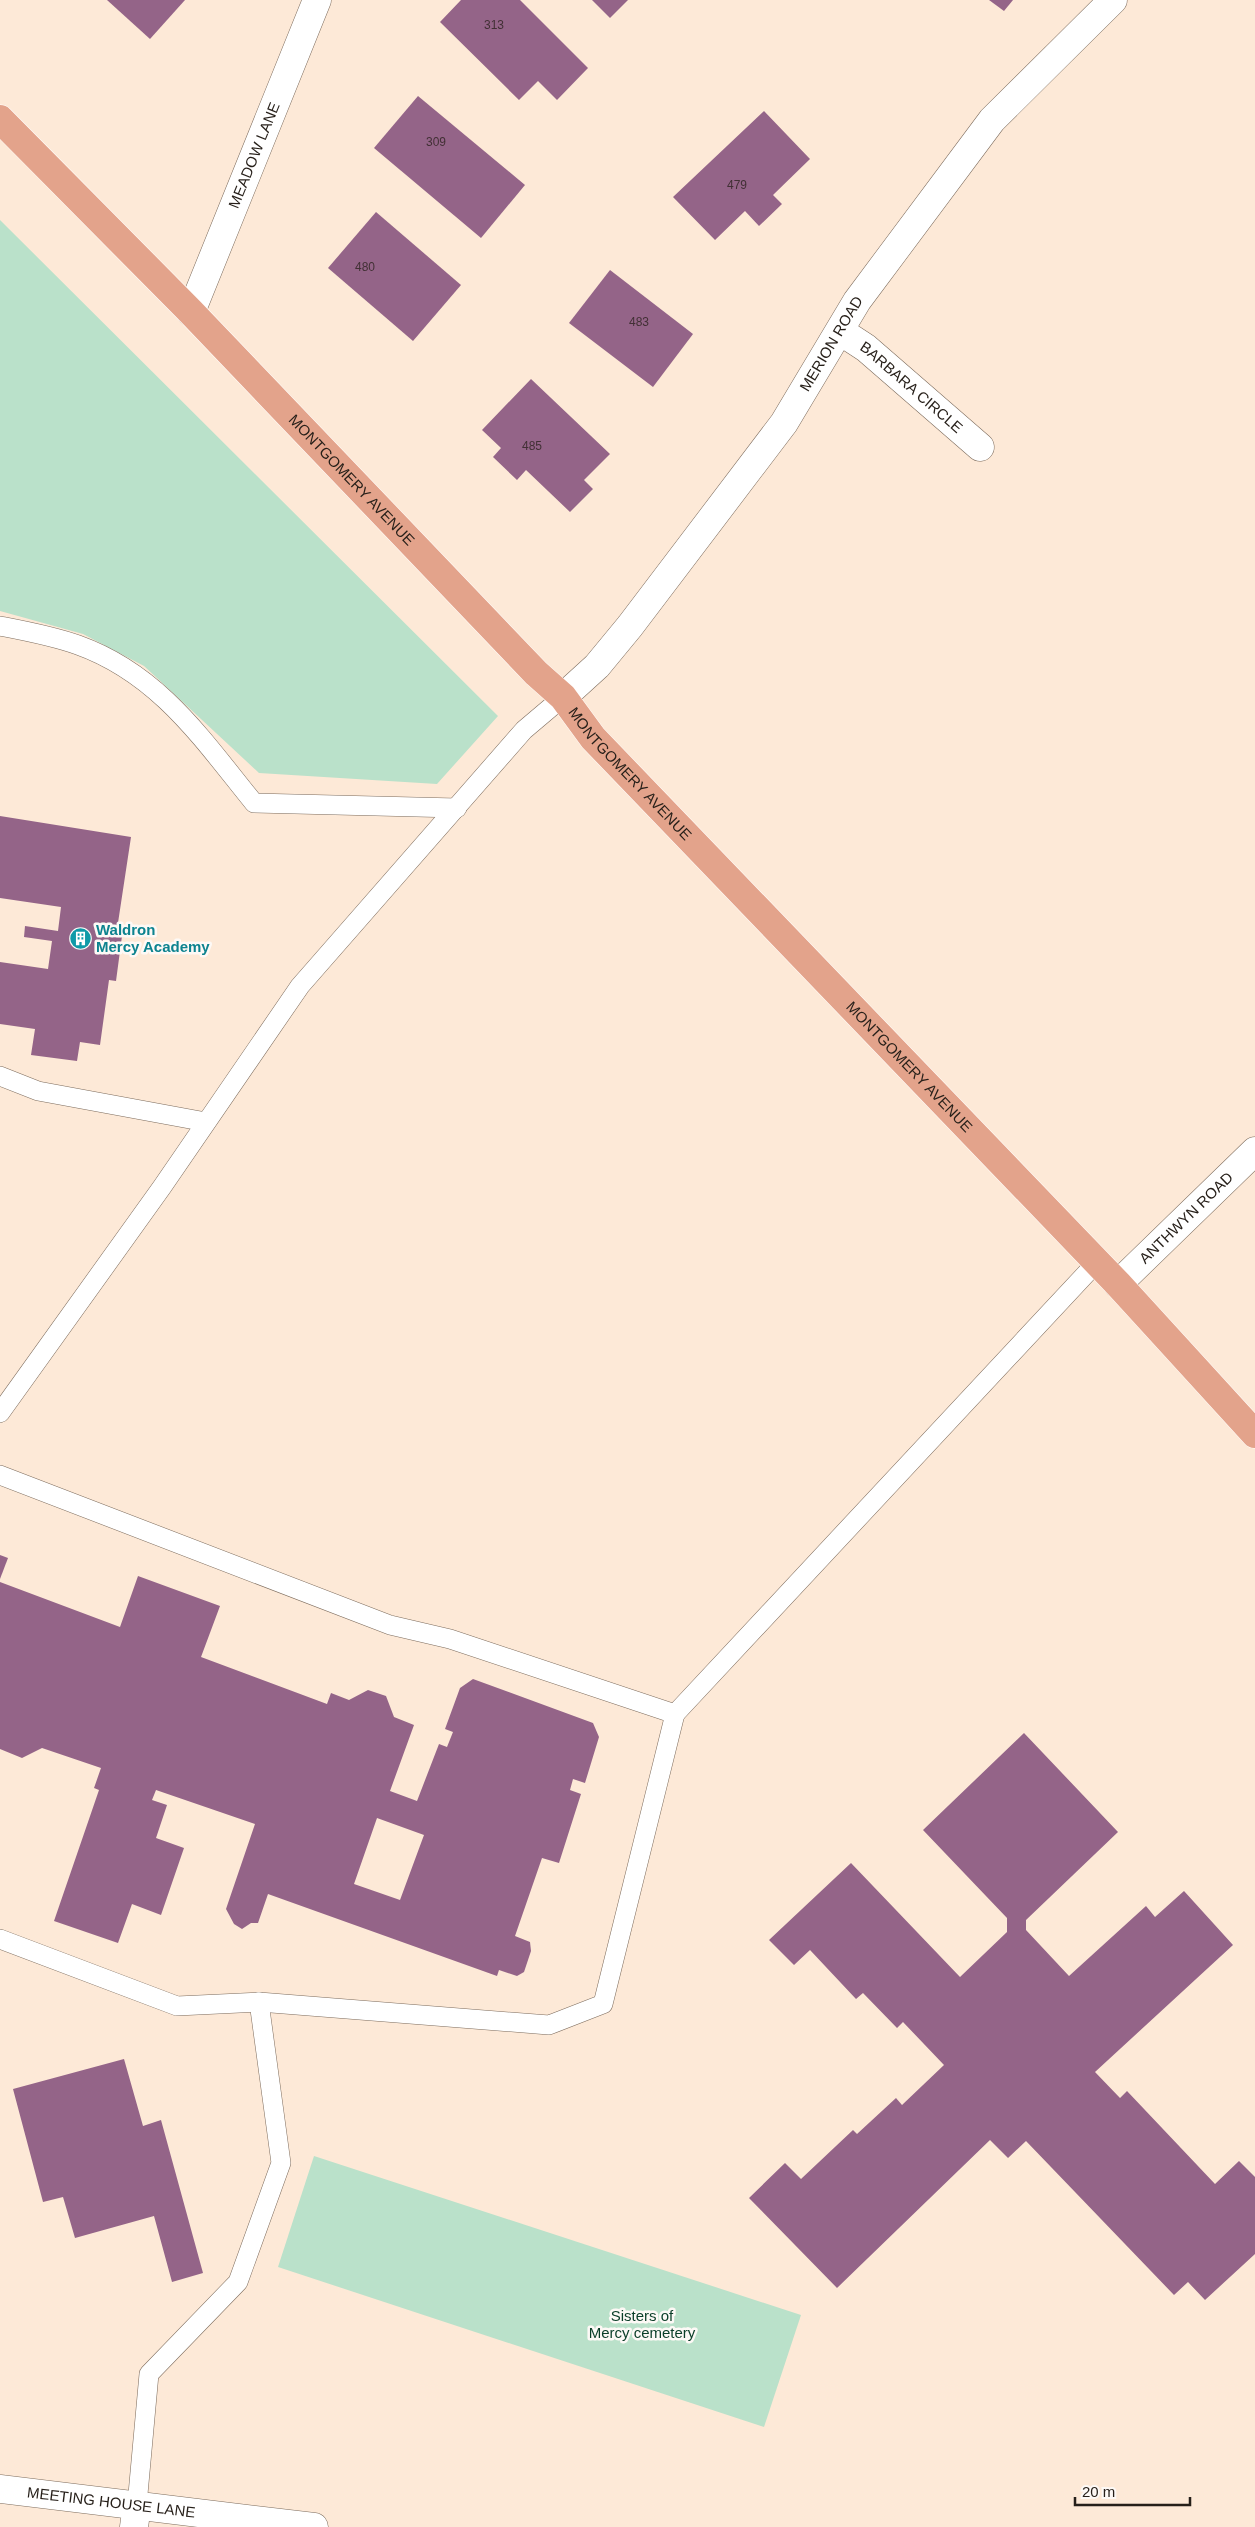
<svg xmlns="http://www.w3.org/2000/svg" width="1255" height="2527" font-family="Arial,sans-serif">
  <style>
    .green { fill: #bae1ca }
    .building { fill: #946488; fill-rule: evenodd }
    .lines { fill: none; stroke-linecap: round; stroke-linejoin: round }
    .lane-casing { stroke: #7d6c5d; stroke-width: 20 }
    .street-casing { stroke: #7d6c5d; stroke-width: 29 }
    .secondary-casing { stroke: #7d6c5d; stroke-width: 29 }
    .primary-casing { stroke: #fff; stroke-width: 29 }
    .lane { stroke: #fff; stroke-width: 19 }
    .street { stroke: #fff; stroke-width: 28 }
    .secondary { stroke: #fff; stroke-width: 28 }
    .primary { stroke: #e3a38b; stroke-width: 28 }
    .labels { text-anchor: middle; stroke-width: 5; stroke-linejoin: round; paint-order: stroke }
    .number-label { font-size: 12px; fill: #423035 }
    .street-label { font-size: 15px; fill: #261f19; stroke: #fdf9f6 }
    .culture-label { font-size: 15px; font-weight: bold; fill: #0d838f; stroke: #fdf9f6; text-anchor: start }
    .park-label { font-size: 15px; fill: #093d27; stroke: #fdf9f6 }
  </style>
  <rect width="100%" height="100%" fill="#fde9d7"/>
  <g class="green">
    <path d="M0 220 498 716 437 784 259 773 144 666 83 634 0 611Z"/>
    <path d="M314 2156 801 2315 764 2427 278 2267Z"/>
  </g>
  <g class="building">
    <path d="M107 0H185L150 39Z"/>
    <path d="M461 0H520L588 68 557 100 538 81 519 100 440 22Z"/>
    <path d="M592 0H628L610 18Z"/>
    <path d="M989 0H1013L1004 11Z"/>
    <path d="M418 96 525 185 481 238 374 148Z"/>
    <path d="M764 111 810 159 773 195 782 204 759 226 745 211 715 240 673 197Z"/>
    <path d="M376 212 461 285 413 341 328 268Z"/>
    <path d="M610 270 693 334 653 387 569 323Z"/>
    <path d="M531 379 610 454 584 480 593 489 570 512 526 470 517 480 493 457 501 448 482 430Z"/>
    <path d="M0 816 131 837 116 936H122L116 981 109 980 100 1045 80 1042 77 1061 31 1055 35 1029 0 1024V962L48 969 52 941 24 937 25 926 58 931 61 907 0 898Z"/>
    <path d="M0 1555 8 1558 0 1579Z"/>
    <path d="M138 1576 220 1606 201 1657 327 1704 331 1693 349 1700 368 1690 386 1696 394 1717 414 1725 390 1791 417 1801 439 1744 447 1747 453 1732 445 1729 460 1688 473 1679 593 1723 599 1737 585 1783 573 1779 570 1790 581 1794 559 1863 542 1858 515 1936 530 1942 531 1951 524 1972 517 1976 499 1970 497 1976 268 1894 258 1923H251L242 1929 234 1924 226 1909 255 1824 156 1790 152 1800 167 1805 156 1838 184 1848 161 1915 132 1904 118 1943 54 1921 99 1790 94 1788 101 1768 42 1748 22 1758 0 1749V1582L120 1627ZM377 1818 424 1835 400 1900 354 1884Z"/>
    <path d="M1024 1733 1118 1832 1026 1920V1930L1069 1976 1146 1906 1155 1917 1184 1891 1233 1945 1095 2072 1120 2098 1127 2091 1215 2184 1239 2161 1255 2177V2254L1205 2300 1188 2282 1174 2295 1026 2141 1008 2158 990 2140 837 2288 749 2198 785 2163 801 2179 853 2130 857 2134 896 2098 902 2105 944 2065 903 2022 897 2028 863 1993 856 1999 810 1950 794 1965 769 1940 851 1863 960 1977 1007 1932V1918L923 1830Z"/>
    <path d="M124 2059 143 2126 161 2120 203 2273 172 2282 154 2216 75 2238 63 2197 43 2202 13 2089Z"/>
  </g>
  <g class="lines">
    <defs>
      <g id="lane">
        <path d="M0 626C26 631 53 636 78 645 159 674 202 739 254 803L457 808"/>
        <path d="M0 1076 38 1091 206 1122"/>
        <path d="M0 1413 162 1187 300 986 524 730 563 697"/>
        <path d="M0 1475 390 1625 450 1639 675 1714 603 2004 549 2025 259 2002 177 2006 0 1939"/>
        <path d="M675 1714 1097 1262"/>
        <path d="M137 2505 149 2374 238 2282 281 2163 259 2002"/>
      </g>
      <g id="street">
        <path id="s1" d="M191 312 317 0"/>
        <path id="s2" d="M840 331 866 348 980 447"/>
        <path id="s3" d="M1118 1284 1255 1151"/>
        <path d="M134 2527 137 2505"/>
      </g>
      <g id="secondary">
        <path id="s4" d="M563 697 597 666 630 626 784 423 857 301 992 120 1113 0"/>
        <path id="s5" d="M0 2489 314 2527"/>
      </g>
      <g id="primary">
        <path id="s6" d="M0 119 191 312 536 673 563 697 593 738 1118 1284 1255 1434"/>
      </g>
    </defs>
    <use href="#lane" class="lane-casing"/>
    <use href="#street" class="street-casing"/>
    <use href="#secondary" class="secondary-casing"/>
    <use href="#primary" class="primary-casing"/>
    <use href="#lane" class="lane"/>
    <use href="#street" class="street"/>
    <use href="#secondary" class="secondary"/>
    <use href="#primary" class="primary"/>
  </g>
  <defs>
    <symbol id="building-disc" viewBox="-11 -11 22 22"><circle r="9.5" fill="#0f9aa8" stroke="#fdf9f6"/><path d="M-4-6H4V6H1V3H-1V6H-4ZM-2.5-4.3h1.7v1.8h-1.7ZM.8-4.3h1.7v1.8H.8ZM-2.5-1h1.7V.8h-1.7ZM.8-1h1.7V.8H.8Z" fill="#fff"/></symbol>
  </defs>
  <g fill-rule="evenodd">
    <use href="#building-disc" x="68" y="926" width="25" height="25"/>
  </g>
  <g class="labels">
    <g class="number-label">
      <text x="494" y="29">313</text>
      <text x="436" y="146">309</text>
      <text x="737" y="189">479</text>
      <text x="365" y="271">480</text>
      <text x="639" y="326">483</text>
      <text x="532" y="450">485</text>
    </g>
    <g class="street-label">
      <text dy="5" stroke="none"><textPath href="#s1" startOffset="169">MEADOW LANE</textPath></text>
      <text dy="5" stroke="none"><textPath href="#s4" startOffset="445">MERION ROAD</textPath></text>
      <text dy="5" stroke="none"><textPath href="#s2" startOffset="91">BARBARA CIRCLE</textPath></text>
      <text dy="5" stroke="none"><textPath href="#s6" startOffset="504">MONTGOMERY AVENUE</textPath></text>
      <text dy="5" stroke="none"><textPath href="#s6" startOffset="909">MONTGOMERY AVENUE</textPath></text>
      <text dy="5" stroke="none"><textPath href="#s6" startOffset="1314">MONTGOMERY AVENUE</textPath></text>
      <text dy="5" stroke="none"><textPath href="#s3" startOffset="95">ANTHWYN ROAD</textPath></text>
      <text dy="5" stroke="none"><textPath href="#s5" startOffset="112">MEETING HOUSE LANE</textPath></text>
    </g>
    <g class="culture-label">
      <text x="96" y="935">Waldron<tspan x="96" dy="17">Mercy Academy</tspan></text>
    </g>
    <g class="park-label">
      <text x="642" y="2321">Sisters of<tspan x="642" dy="17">Mercy cemetery</tspan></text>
    </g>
  </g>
  <path d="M1075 2497v8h115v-8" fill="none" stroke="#261f19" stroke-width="2.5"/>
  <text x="1082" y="2497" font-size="15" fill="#261f19" stroke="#fdf9f6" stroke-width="4" paint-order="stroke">20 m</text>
</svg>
